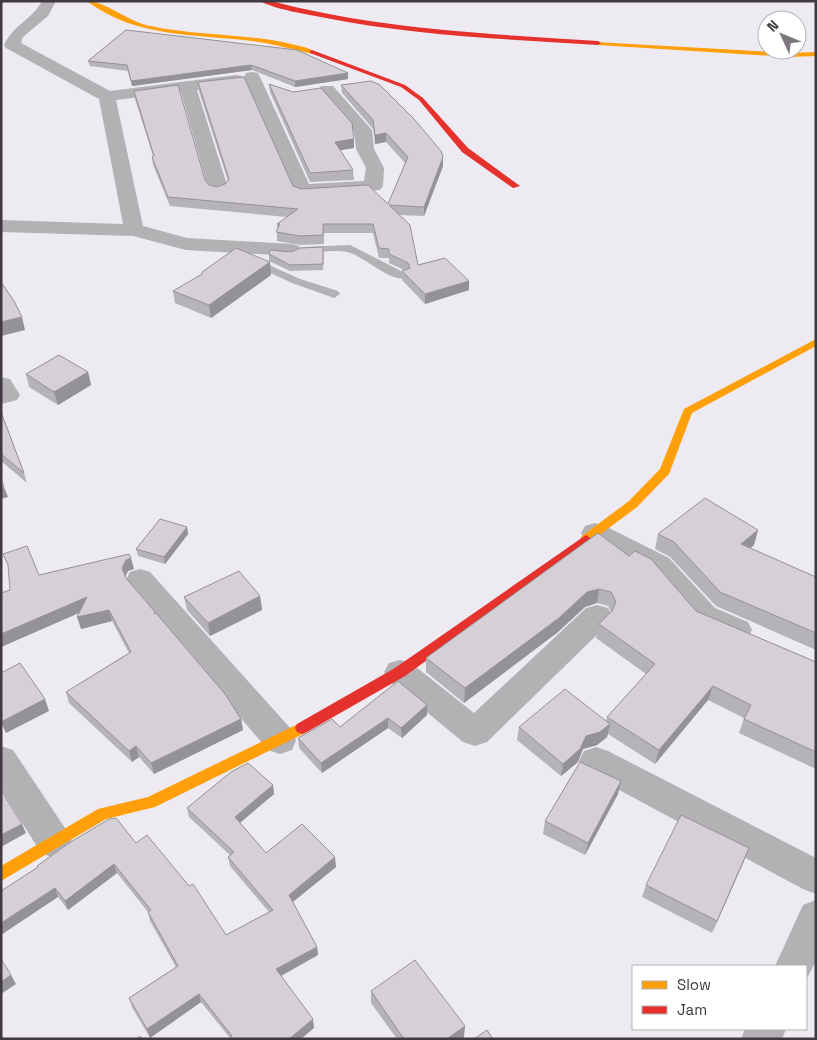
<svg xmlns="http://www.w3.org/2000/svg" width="817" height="1040" font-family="'Space Grotesk',sans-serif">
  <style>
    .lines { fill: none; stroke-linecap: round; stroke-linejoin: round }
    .lane { fill: #b3b1b3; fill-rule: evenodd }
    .street { fill: #b3b1b3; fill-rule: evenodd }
    .slow { fill: #ff9f0a; fill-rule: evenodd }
    .jam { fill: #e5322d; fill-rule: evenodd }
    .wall { fill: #b6b3b8 }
    .shaded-wall { fill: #949296 }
    .building { fill: #d4d0d6; stroke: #949296 }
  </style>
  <rect width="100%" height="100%" fill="#eeeaf2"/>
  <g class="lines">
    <g class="lane">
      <path d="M350 245 407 274 409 276 407 278C390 283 363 255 347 252 336 249 316 253 304 253L298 250 304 247Z"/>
      <path d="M251 257 300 279 338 291 340 294 334 298 292 283 247 262 245 260 247 258Z"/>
    </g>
    <g class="street">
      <path d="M42 1H56L48 16 23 37 21 43 110 91 236 75 242 76 244 80 242 84 236 85 197 90 228 188 225 192 218 194 211 192 208 188 181 92 116 100 143 226 187 238 292 244 299 246 302 250 299 254 292 256 186 250 133 236 1 232V220L123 224 99 99 6 48 4 45C13 25 32 20 42 1Z"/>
      <path d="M252 72 258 73 260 77 309 184 364 181 366 168 356 149 354 131 319 90 321 86H333L372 130 374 149 384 168 383 186 380 190 302 196 295 194 244 77 246 73Z"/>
      <path d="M1 377 10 379 20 395 17 400 1 404Z"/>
      <path d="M595 523 605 526 669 558 715 608 748 622 752 630 748 638 737 642 693 624 649 572 585 540 581 533 585 526Z"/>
      <path d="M140 569 150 572 292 730 296 740 292 750 280 754 268 750 130 588 126 580 130 572Z"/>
      <path d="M597 605 608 608 612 616 608 624 487 742 475 746 463 742 389 681 384 672 389 663 400 660 411 663 474 713 586 608Z"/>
      <path d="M1 746 13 750 67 831 72 842 67 853 54 858 41 853 1 789Z"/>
      <path d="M596 747 608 751 816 858V894L803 889 584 771 579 761 584 751Z"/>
      <path d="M816 900V961L806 980V966H775L803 905Z"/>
      <path d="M745 1029H786L782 1039H741Z"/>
    </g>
    <g class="slow">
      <path d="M87 1C105 1 129 22 150 26 194 35 239 34 283 42 293 45 307 46 315 52L312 54C292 49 273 44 252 41 195 34 135 38 87 1Z"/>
      <path d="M596 42 789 53 816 52V56L789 57 598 45 596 44Z"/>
      <path d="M816 339V346L692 413 669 474 637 507 590 542H582L580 539 582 536 629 501 660 469 684 409Z"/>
      <path d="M302 722 307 724 309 728 307 732 155 807 106 819 1 881V866L98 809 148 797Z"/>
    </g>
    <g class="jam">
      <path d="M260 1H271C378 29 488 34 598 41L601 43 598 45C507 39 416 36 326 18 306 14 277 10 260 1Z"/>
      <path d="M312 50 405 85 423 98 468 148 520 186 513 188 462 152 419 100 401 87 310 53V51Z"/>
      <path d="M586 535 592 539 590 542 405 676 307 732 302 734 297 732 295 728 297 724 395 668Z"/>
    </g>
  </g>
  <g class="wall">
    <path d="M126 30 348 73V79L295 87 252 70 132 86 128 71 90 66 88 61Z"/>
    <path d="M198 82 293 186 301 189 388 204 405 163 386 142 375 144 373 129 342 93 341 85 443 157V166L424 216 399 215 418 265 469 281V290L425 304 402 280V271L404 270 389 263V258H379L373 233H324V244L300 245 277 241V224L287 217 170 206 153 165 152 157 153 156 135 99 134 91 209 185 217 187 225 184 228 181 199 91Z"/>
    <path d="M269 84 354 139V148L340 150 353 170 354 180 310 182 270 92Z"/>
    <path d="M324 253 323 270 290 271 269 261V254Z"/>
    <path d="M270 262 271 275 211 318 175 303 173 291 202 274V272Z"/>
    <path d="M88 372 91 385 58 405 29 387 26 374Z"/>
    <path d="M1 412 24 473 27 483 1 461Z"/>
    <path d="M187 527 188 534 165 564 138 556 136 549Z"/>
    <path d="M758 530 754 545 750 548 816 577V650L716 606 670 557 655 549 658 534Z"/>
    <path d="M598 533 696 611 816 662V769L739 733 744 718 708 700 655 764 608 734 607 737 597 745 583 749 578 762 561 776 517 740 519 727 606 721 607 717 646 674 596 638 599 624 611 612 608 606 597 603 585 607 558 632 464 703 426 672V658Z"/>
    <path d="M134 569 128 571 125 577 241 719 243 730 154 774 139 757 132 762 69 703 66 692 129 653 112 621 81 629 79 613 1 647 10 590 39 575Z"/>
    <path d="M260 596 262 610 210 636 187 610 184 597Z"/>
    <path d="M427 705V715L402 738 388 728 322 773 299 748 298 738Z"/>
    <path d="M273 785 274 794 240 823 266 853 336 867 293 902 317 947 318 955 281 976 314 1028 230 1038 201 1002 150 1038 132 1007 129 998 176 967 150 921 148 912 117 873 68 910 58 897 1 891 136 843 226 935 269 912 230 866 228 857 230 855 189 817 187 808Z"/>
    <path d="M618 794 585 855 543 834 545 821Z"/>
    <path d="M744 861 712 933 642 897 646 885Z"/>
    <path d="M371 991 464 1037 461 1039H397L371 1003Z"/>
  </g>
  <g class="shaded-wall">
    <path d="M251 65 252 70 132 86 131 81Z"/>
    <path d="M348 73V79L295 87V81Z"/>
    <path d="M386 133V142L375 144V135Z"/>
    <path d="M354 139V148L336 151 335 142Z"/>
    <path d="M443 157V166L424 216V207Z"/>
    <path d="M270 262 271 275 211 318 209 305Z"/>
    <path d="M469 281V290L425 304V294Z"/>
    <path d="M22 317 25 330 1 336V322Z"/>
    <path d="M88 372 91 385 58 405 54 392Z"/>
    <path d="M4 487 8 497 1 499V488Z"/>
    <path d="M187 527 188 534 165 564 164 557Z"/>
    <path d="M758 530 754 545 737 559 741 544Z"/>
    <path d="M131 558 134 569 128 571 124 579 122 568 126 560Z"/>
    <path d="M599 589 597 603 585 607 558 632 464 703 465 688 587 592Z"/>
    <path d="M260 596 262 610 210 636 208 623Z"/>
    <path d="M87 597 90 608 1 647V634Z"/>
    <path d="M109 610 112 621 81 629 77 617Z"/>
    <path d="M713 686 708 700 655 764 659 750Z"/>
    <path d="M45 699 49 711 6 733 1 722Z"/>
    <path d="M427 705V715L402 738 401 728Z"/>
    <path d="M388 718V728L322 773 321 763Z"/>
    <path d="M241 719 243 730 154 774 151 763Z"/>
    <path d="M610 724 607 737 597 745 583 749 578 762 561 776 563 764 586 736Z"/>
    <path d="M136 746 139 757 132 762 129 751Z"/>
    <path d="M621 781 618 794 585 855 588 843Z"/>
    <path d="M273 785 274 794 236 826 235 817Z"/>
    <path d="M22 824 26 833 1 847V835Z"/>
    <path d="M749 848 744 861 712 933 717 921Z"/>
    <path d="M335 857 336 867 290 904 289 895Z"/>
    <path d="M114 864 117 873 68 910 65 901Z"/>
    <path d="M55 888 58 897 1 935V923Z"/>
    <path d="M317 947 318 955 277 978 276 969Z"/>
    <path d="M11 975 16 984 1 994V982Z"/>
    <path d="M199 994 201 1002 150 1038 147 1029Z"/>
    <path d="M313 1019 314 1028 301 1039H289Z"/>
    <path d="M465 1026 464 1037 461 1039H447Z"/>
  </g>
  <g class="building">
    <path d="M126 30 297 50 348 73 295 81 251 65 131 81 127 65 88 61Z"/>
    <path d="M244 77 293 186 301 189 368 185 388 204 408 157 386 133 375 135 373 120 341 85 371 81 380 85 414 119 441 151 443 157 424 207 389 205 410 225 418 265 445 258 469 281 425 294 402 271 410 268 408 263 389 254V249L379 248 373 224H323V235L300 236 276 232 280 224H277L298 209 168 197 152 157 154 156 134 91 178 85 205 180 209 185 217 187 225 184 229 179 198 82Z"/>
    <path d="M269 84 293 92 321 88 352 123 354 139 335 142 353 170 310 173Z"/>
    <path d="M323 247V264L290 265 269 254 270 250 291 252 300 248Z"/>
    <path d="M236 248 270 262 209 305 173 291 202 274V272Z"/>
    <path d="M1 282 14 301 22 317 1 322Z"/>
    <path d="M59 355 88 372 54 392 26 374Z"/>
    <path d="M1 412 24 473 1 454Z"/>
    <path d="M1 479 4 487 1 488Z"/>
    <path d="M705 498 758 530 741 544 816 577V633L720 592 674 542 658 534Z"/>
    <path d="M160 519 187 527 164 557 136 549Z"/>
    <path d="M598 533 629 556 635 551 651 559 696 611 816 662V752L744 719 751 705 713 686 659 750 607 717 655 664 599 624 612 611 616 602 611 592 599 589 587 592 559 618 465 688 426 658Z"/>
    <path d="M27 546 39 575 129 554 131 558 126 560 122 568 126 578 155 612 154 614 156 613 225 694 241 719 151 763 136 746 129 751 66 692 131 652 109 610 77 617 87 597 1 634V593L10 590 8 565 3 554Z"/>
    <path d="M239 571 260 596 208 623 184 597Z"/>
    <path d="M20 663 45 699 1 722V673Z"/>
    <path d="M398 681 427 705 401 728 388 718 321 763 298 738 332 719 340 727Z"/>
    <path d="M565 689 610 724 600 732 586 736 580 749 563 764 519 727Z"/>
    <path d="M580 762 621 781 588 843 545 821Z"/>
    <path d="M248 763 273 785 235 817 266 853 302 824 335 857 289 895 317 947 276 969 313 1019 289 1039H229L232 1036 199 994 147 1029 129 998 178 966 148 912 151 910 114 864 65 901 55 888 1 923V891L38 867 37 866 69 843 109 819 116 818 136 843 147 835 189 886 193 884 226 935 273 910 228 857 234 852 187 808 231 772Z"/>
    <path d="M1 790 22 824 1 835Z"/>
    <path d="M681 815 749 848 717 921 646 885Z"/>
    <path d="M1 959 11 975 1 982Z"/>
    <path d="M415 960 465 1026 447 1039H404L371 991Z"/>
    <path d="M487 1030 493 1039H474Z"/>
    <path d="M140 1036 142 1039H136Z"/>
  </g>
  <rect width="817" height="1040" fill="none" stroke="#3e3a40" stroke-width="5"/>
  <rect x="632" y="965" width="175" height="65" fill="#ffffff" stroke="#b2b0b3"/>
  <rect x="642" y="981" width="25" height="8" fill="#ff9f0a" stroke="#b2b0b3"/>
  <text x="677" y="990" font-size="15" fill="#3e3a40">Slow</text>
  <rect x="642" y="1006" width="25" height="8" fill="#e5322d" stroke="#b2b0b3"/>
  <text x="677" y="1015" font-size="15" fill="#3e3a40">Jam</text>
  <g transform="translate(782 35) rotate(314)"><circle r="24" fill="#ffffff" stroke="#b2b0b3"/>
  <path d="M0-4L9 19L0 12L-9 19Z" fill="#7c787e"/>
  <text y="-8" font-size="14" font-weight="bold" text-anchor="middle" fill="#3e3a40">N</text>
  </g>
</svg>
